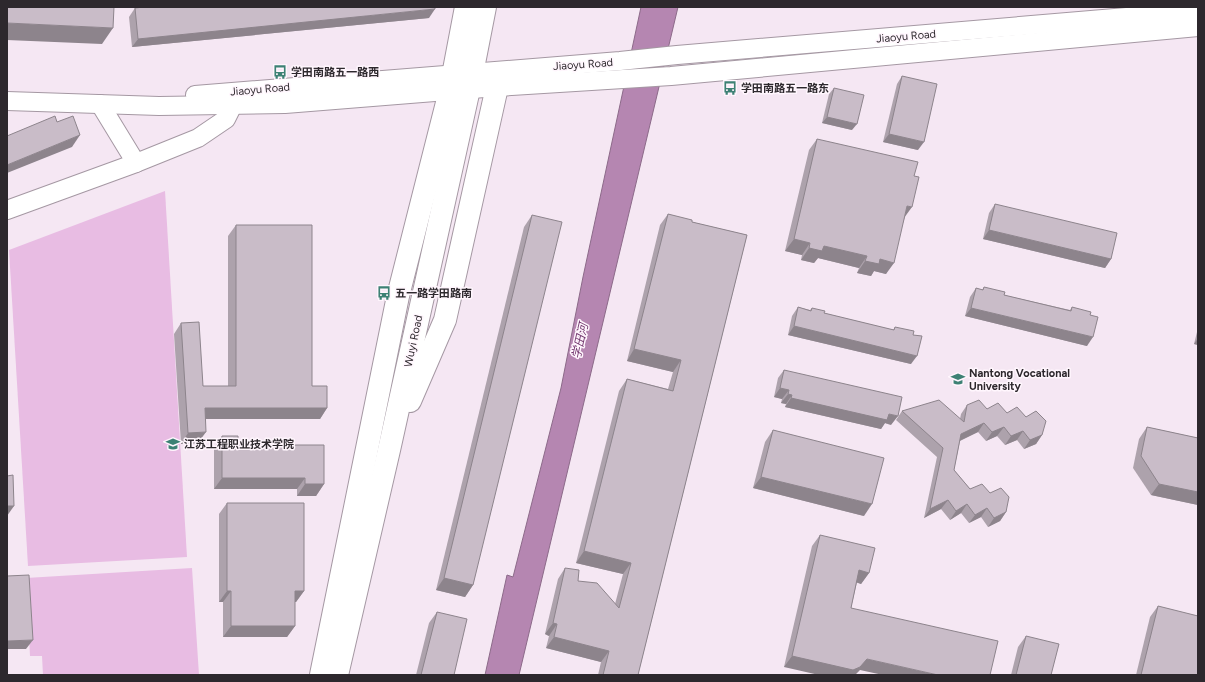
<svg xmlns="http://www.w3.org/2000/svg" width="1205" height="682" font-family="Figtree,'Noto Sans SC',sans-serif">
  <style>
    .green { fill: #e8bce3 }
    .water { fill: #b586b1; stroke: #8c6a89 }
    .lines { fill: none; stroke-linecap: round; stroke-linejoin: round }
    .minor-casing { stroke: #a598a3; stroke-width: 20 }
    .major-casing { stroke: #a598a3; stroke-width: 24 }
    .minor { stroke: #fff; stroke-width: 18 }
    .major { stroke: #fff; stroke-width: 22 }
    .wall { fill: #ada2ac }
    .shaded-wall { fill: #8d848c }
    .building { fill: #c9bcc8; stroke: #8d848c }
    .labels { text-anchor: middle; stroke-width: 3; stroke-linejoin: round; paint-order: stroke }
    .street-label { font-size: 11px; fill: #2d282d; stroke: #fff6fd }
    .poi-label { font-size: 11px; font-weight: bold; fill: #2d282d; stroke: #fff6fd; text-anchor: start }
    .water-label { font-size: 12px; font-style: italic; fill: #73386f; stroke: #fff6fd }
  </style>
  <rect width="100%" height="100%" fill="#f5e7f3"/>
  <g class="green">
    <path d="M165 191 187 557 28 566 9 250Z"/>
    <path d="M192 568 199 675H43L42 656H30L26 578Z"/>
  </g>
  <path class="water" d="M641 7H678L519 675H485L507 575 513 577 561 388 583 277Z"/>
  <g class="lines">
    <defs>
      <g id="minor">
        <path d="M195 95 620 61 677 55 1198 11"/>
        <path d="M7 101 159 106 285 104 497 87 671 76 1198 27"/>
        <path d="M100 104 136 163"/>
        <path d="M7 210 136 163 198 138 226 119 233 105"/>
      </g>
      <g id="major">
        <path d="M410 401 445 320 497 87"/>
        <path d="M321 675 398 296 450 91 466 7"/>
        <path d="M337 675 389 450 469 89 485 7"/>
      </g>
    </defs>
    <use href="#minor" class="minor-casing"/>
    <use href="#major" class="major-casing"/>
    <use href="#minor" class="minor"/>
    <use href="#major" class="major"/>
  </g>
  <g class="wall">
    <path d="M135 8 429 18 132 47 129 17Z"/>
    <path d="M902 76 918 150 883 142 897 84Z"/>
    <path d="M834 88 852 130 822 123 829 94Z"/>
    <path d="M817 139 905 217 886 274 874 271 871 276 857 273 859 268 818 258 814 263 801 260 802 255 785 251 809 150Z"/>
    <path d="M995 204 1111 259 1105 268 983 239 989 213Z"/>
    <path d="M668 214 692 222 747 235 638 675H598L601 662 546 648 549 636 545 634 558 579 565 568 578 581 615 604 623 574 576 563 619 391 627 379 668 389 673 372 627 361 660 225Z"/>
    <path d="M532 215 473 585 465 597 436 590 524 227Z"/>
    <path d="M236 225 312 386 327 408 320 419H205L198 443 181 444 174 334 181 323 203 386H228V236Z"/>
    <path d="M984 287 1004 295 1070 310 1072 307 1090 315 1087 346 965 316 970 297 976 288 982 290Z"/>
    <path d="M798 307 810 310 812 308 824 313 893 330 895 327 913 335 911 364 788 335 792 316Z"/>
    <path d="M1198 328V345L1194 344Z"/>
    <path d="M784 370 891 425 885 423 881 429 785 407 786 404 781 403 782 399 774 397 778 378Z"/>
    <path d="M967 405 1007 413 1042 435 1036 444 1024 449 1017 440 1005 445 997 436 986 441 978 432 960 441 954 470 970 489 1006 512 1000 521 988 527 981 517 969 523 961 513 950 520 941 509 924 518 937 457 896 420 902 411 960 419 961 414Z"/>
    <path d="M1147 427 1198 438V505L1151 495 1133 468 1139 439Z"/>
    <path d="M773 430 864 516 753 488 765 442Z"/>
    <path d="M222 436 238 445 324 484 316 496H297V489H214V448Z"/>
    <path d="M227 503 304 591 296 602H295V626L287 637H223V602H219V514Z"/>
    <path d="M820 535 869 573 861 584 857 582 851 608 860 670 784 667 812 546Z"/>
    <path d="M1158 606 1198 675H1136L1150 617Z"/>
    <path d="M437 612 454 675H416L429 623Z"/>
    <path d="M1026 636 1051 675H1011L1018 647Z"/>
  </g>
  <g class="shaded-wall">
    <path d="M435 9 429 18 132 47 138 39Z"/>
    <path d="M7 23 113 28 102 44 7 40Z"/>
    <path d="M827 117 857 124 852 130 822 123Z"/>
    <path d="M889 134 924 142 918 150 883 142Z"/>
    <path d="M80 135 72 147 7 173V165Z"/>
    <path d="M907 206 912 207 904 218Z"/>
    <path d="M989 230 1111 259 1105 268 983 239Z"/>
    <path d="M794 239 810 243 802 255 785 251Z"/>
    <path d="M824 246 867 256 859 268 818 258 814 263 801 260 809 248Z"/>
    <path d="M880 259 894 263 886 274 874 271 871 276 857 273 865 261Z"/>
    <path d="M971 308 1093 337 1087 346 965 316Z"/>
    <path d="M794 326 917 356 911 364 788 335Z"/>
    <path d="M1198 338V345L1194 344Z"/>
    <path d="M634 349 681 360 673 372 627 361Z"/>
    <path d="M780 388 789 390 782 399 774 397Z"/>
    <path d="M788 394 792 395 786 404 781 403Z"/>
    <path d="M791 398 889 414 898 416 891 425 885 423 881 429 785 407Z"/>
    <path d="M205 408H327L320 419H197Z"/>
    <path d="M984 423 978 432 955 443 961 434Z"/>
    <path d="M1004 427 997 436 986 441 992 432Z"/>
    <path d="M1023 431 1017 440 1005 445 1011 436Z"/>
    <path d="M206 432 198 443 181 444 188 433Z"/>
    <path d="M1042 435 1036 444 1024 449 1030 440Z"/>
    <path d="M761 477 872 504 864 516 753 488Z"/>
    <path d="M222 478H305L297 489H214Z"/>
    <path d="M305 484H324L316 496H297Z"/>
    <path d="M1159 484 1198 492V505L1151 495Z"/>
    <path d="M948 500 941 509 924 518 930 509Z"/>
    <path d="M967 504 961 513 950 520 956 511Z"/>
    <path d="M7 506H14L7 516Z"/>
    <path d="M987 508 981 517 969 523 975 515Z"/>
    <path d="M1006 512 1000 521 988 527 994 518Z"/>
    <path d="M584 551 631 563 623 574 576 563Z"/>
    <path d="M859 570 869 573 861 584 852 581Z"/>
    <path d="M444 578 473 585 465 597 436 590Z"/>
    <path d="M227 591H231L223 602H219Z"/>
    <path d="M295 591H304L296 602H287Z"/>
    <path d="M553 623 557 624 549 636 545 634Z"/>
    <path d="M231 626H295L287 637H223Z"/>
    <path d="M554 637 609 651 601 662 546 648Z"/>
    <path d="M33 640 26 649H7V641Z"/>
    <path d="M792 656 867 659 938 675H883L860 670 855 675H819L784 667Z"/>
  </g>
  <g class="building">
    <path d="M7 7H114L113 28 7 23Z"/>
    <path d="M144 7H435V9L138 39 135 8Z"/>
    <path d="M902 76 937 84 924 142 889 134Z"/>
    <path d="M834 88 864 95 857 124 827 117Z"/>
    <path d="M55 116 57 122 73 116 80 135 7 165V136Z"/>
    <path d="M817 139 918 162 914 176 919 177 912 207 907 206 894 263 880 259 879 264 865 261 867 256 824 246 822 251 809 248 810 243 794 239Z"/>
    <path d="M995 204 1117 233 1111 259 989 230Z"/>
    <path d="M668 214 692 220V222L747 235 638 675H603L609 651 554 637 557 624 553 623 565 568 579 570 578 581 597 583 619 608 631 563 584 551 627 379 673 391 681 360 634 349Z"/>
    <path d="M532 215 562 222 473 585 444 578Z"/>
    <path d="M236 225H312V386H327V408H205L206 432 188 433 181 323 199 322 203 386H236Z"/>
    <path d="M984 287 1005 292 1004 295 1071 311 1072 307 1091 312 1090 315 1098 317 1093 337 971 308 976 288 983 290Z"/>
    <path d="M798 307 811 311 812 308 825 311 824 313 894 330 895 327 914 331 913 335 922 336 917 356 794 326Z"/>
    <path d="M784 370 902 397 898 416 889 414 887 420 791 398 792 395 788 394 789 390 780 388Z"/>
    <path d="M939 400 964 422 967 405 979 400 987 409 998 403 1007 413 1017 407 1026 417 1036 411 1046 421 1042 435 1030 440 1023 431 1011 436 1004 427 992 432 984 423 961 434 954 470 970 489 982 484 990 493 1001 488 1009 497 1006 512 994 518 987 508 975 515 967 504 956 511 948 500 930 509 943 448 902 411Z"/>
    <path d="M1147 427 1198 438V492L1159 484 1141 456Z"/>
    <path d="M773 430 884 458 872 504 761 477Z"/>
    <path d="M222 436H238V445H324V484H305V478H222Z"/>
    <path d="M13 475 14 506H7V476Z"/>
    <path d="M227 503H304V591H295V626H231V591H227Z"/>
    <path d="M820 535 875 548 869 573 859 570 851 608 998 641 990 675H938L867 659 860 667 853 670 792 656Z"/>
    <path d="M29 575 33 640 7 641V576Z"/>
    <path d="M1158 606 1198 616V675H1141Z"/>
    <path d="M437 612 467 619 454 675H421Z"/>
    <path d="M1026 636 1059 644 1051 675H1016Z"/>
  </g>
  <defs>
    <symbol id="bus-bare" viewBox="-9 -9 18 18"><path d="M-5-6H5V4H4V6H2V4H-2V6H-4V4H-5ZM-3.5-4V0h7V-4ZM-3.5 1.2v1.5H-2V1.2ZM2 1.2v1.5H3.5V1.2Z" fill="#3d8174" stroke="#fff6fd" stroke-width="2.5" paint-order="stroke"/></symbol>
    <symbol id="university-bare" viewBox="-9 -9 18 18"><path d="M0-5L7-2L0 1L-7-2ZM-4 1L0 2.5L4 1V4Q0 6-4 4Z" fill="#3d8174" stroke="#fff6fd" stroke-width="2.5" paint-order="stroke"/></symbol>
  </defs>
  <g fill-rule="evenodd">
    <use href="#bus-bare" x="270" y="62" width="20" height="20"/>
    <use href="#bus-bare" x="720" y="78" width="20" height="20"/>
    <use href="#bus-bare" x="374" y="283" width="20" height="20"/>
    <use href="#university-bare" x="948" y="369" width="20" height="20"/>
    <use href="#university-bare" x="163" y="434" width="20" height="20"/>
  </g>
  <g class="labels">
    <g class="street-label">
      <text transform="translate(906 36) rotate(-5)" y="4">Jiaoyu Road</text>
      <text transform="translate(583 64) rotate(-4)" y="4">Jiaoyu Road</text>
      <text transform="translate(260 89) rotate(-5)" y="4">Jiaoyu Road</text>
      <text transform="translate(413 341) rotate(-78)" y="4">Wuyi Road</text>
    </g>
    <g class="poi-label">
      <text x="291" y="76">学田南路五一路西</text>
      <text x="741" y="92">学田南路五一路东</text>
      <text x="395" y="297">五一路学田路南</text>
      <text x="969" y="377">Nantong Vocational<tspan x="969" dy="13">University</tspan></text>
      <text x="184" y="448">江苏工程职业技术学院</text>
    </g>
    <g class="water-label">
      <text transform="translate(580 341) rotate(-77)" y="4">学田河</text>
    </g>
  </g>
  <rect width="1205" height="682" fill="none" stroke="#2d282d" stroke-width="16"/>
</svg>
